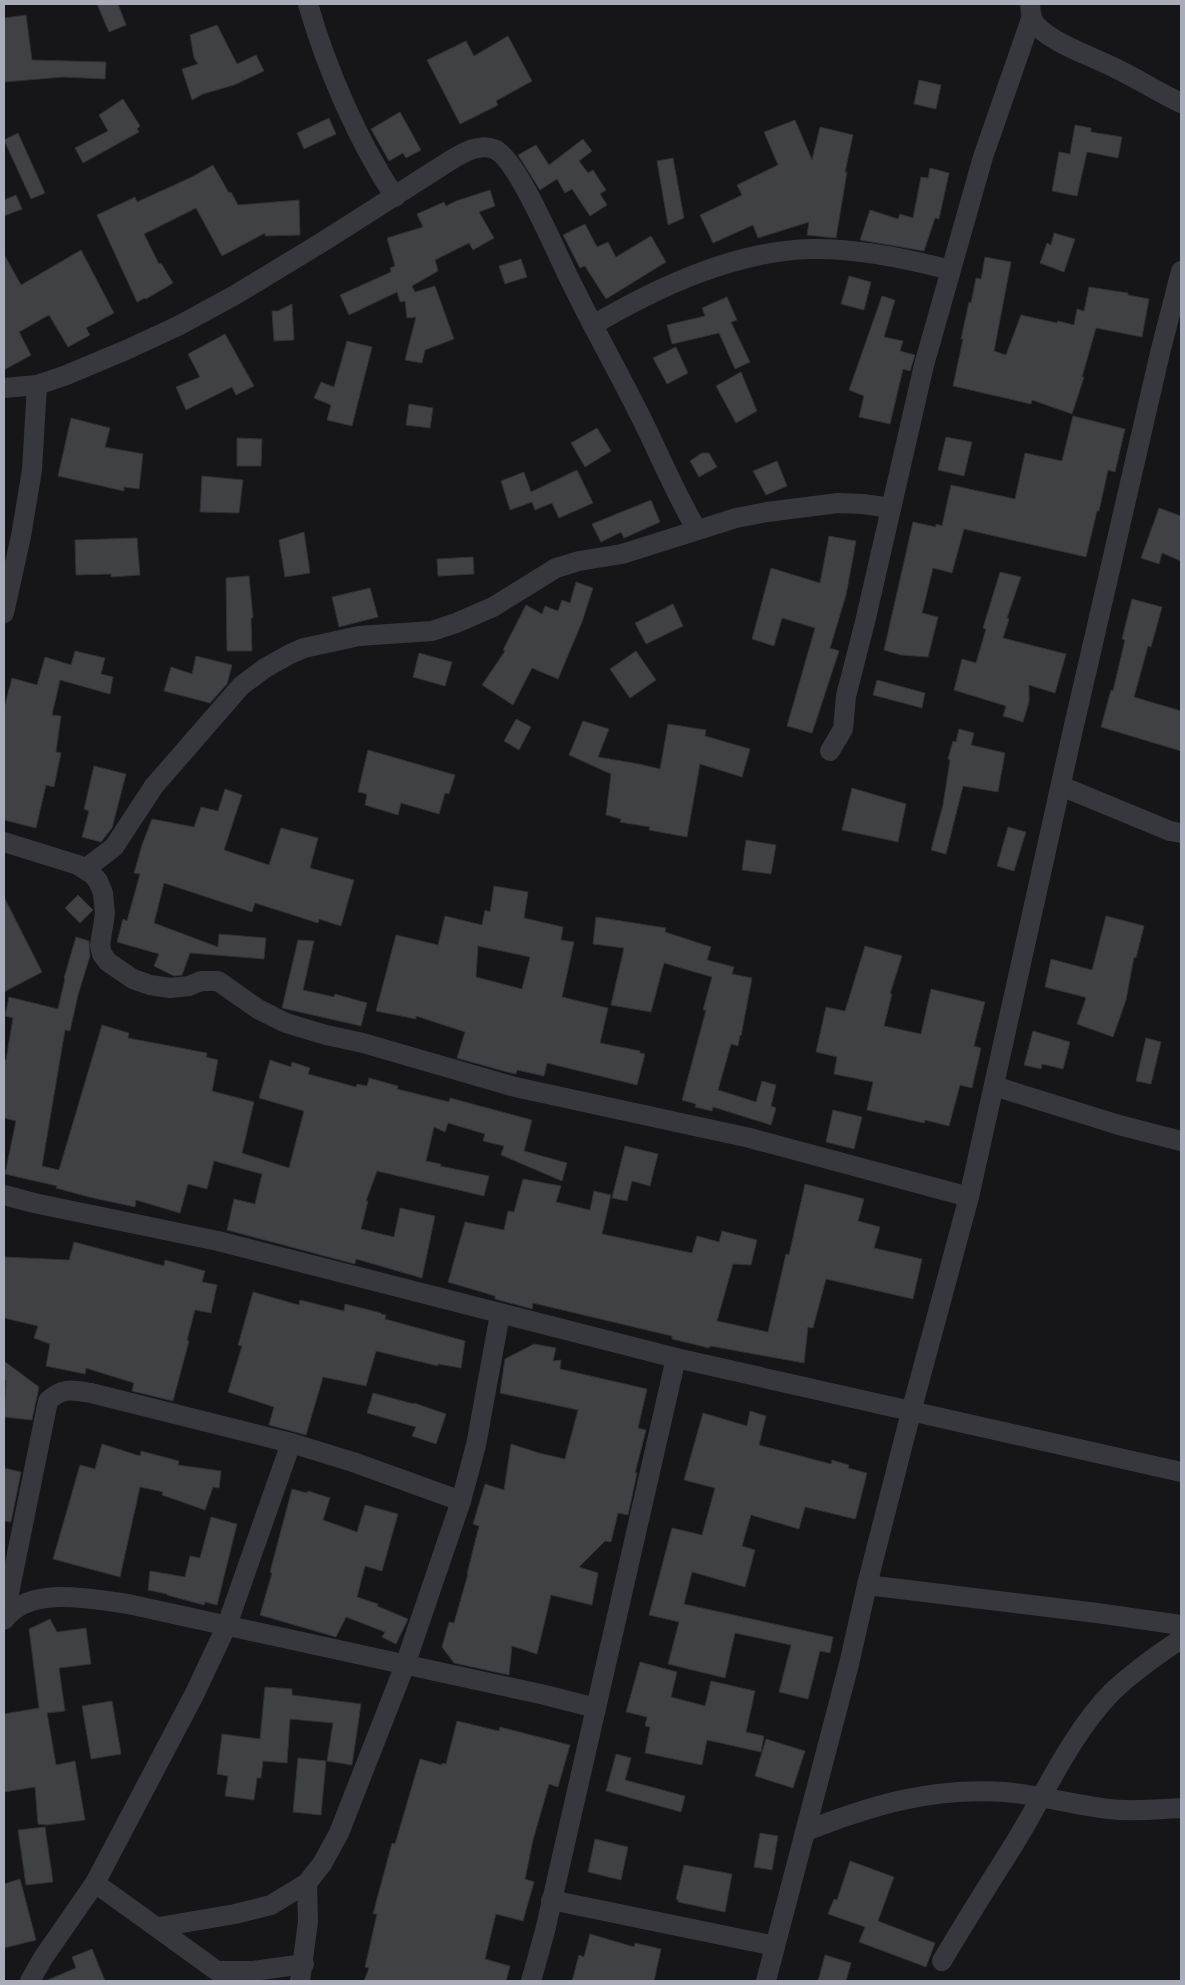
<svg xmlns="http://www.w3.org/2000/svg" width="1185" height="1985" font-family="'Roboto Condensed',sans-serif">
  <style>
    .building { fill: #404145; stroke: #303035; fill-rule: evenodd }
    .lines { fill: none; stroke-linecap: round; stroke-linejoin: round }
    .minor { stroke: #37383e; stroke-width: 20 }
  </style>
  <rect width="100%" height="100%" fill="#161618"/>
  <g class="building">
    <path d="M97 4H118L126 25 109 32Z"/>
    <path d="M26 15 32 60 106 62 105 79 63 77 4 82V18Z"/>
    <path d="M217 25 237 64 256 55 264 71 234 85 203 94 192 100 182 69 198 64 194 58 190 35Z"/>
    <path d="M508 36 532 81 496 101 498 105 460 124 427 60 466 41 474 56Z"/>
    <path d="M919 80 941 85 936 109 914 104Z"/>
    <path d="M123 99 140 126 137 129 139 132 83 163 75 148 108 131 99 115Z"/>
    <path d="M400 112 421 150 406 158 403 153 389 161 371 129Z"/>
    <path d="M329 118 336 134 304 149 297 133Z"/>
    <path d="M795 120 812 160 820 127 853 135 845 172H847L836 238 807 235 809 222 758 238 753 225 713 243 700 215 742 195 737 185 778 165 764 132Z"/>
    <path d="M1075 125 1091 128V132L1122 137 1118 158 1087 152 1077 196 1052 191 1059 152 1070 154Z"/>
    <path d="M18 133 45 193 31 199 4 140Z"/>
    <path d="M583 139 592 151 579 161 588 173 593 170 606 190 600 194 607 205 590 216 572 189 565 193 557 179 540 190 518 155 536 145 549 165Z"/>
    <path d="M673 158 684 218 668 225 657 161Z"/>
    <path d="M213 165 229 193 231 192 238 205 299 200 300 235 265 236V233L222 256 196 208 144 234 159 264 161 263 173 283 146 299 145 298 137 302 97 215 135 197 137 202 192 177Z"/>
    <path d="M930 168 949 173 939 219 935 218 924 251 860 240 870 210 898 219 900 214 913 218 921 177 928 178Z"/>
    <path d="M490 190 495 206 479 212 494 238 473 250 469 243 435 260 438 271 412 286 415 292 435 286 454 339 425 350 422 363 405 360 416 317 407 318 405 301 400 302 397 292 349 315 340 295 391 272 390 268 395 266 387 238 423 227 417 214 444 202 446 206 456 201Z"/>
    <path d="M16 195 22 209 4 216V200Z"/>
    <path d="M585 224 597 247 608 242 616 257 651 236 666 262 606 299 585 266 580 268 563 235Z"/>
    <path d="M1054 233 1075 239 1064 272 1040 263 1047 243 1051 245Z"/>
    <path d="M81 250 114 313 86 328 90 335 68 347 49 315 19 332 31 355 4 370V254L21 285Z"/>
    <path d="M985 257 1011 262 994 351 1006 355 1021 315 1057 323 1058 321 1074 325 1077 309 1084 311 1089 287 1128 293V295L1149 299 1142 337 1096 328 1082 377H1084L1072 414 1032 400 1031 404 953 386 963 339H961L969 302 971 303 976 278 981 279Z"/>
    <path d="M521 259 527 277 505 284 499 266Z"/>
    <path d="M849 276 871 282 864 310 841 304Z"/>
    <path d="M882 296 895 300 884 337 903 341 900 351 915 355 910 371 903 369 890 424 859 417 864 396 849 390Z"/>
    <path d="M727 297 737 320 731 322 750 362 735 369 719 333 672 344 667 325 705 316 702 308Z"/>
    <path d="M292 304 294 340 274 341 272 311H278Z"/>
    <path d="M225 334 254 386 236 395 232 387 186 410 176 387 200 377 188 354Z"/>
    <path d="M347 341 372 347 352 426 327 420 331 405 314 398 321 382 334 387Z"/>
    <path d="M676 347 688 373 667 384 653 358Z"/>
    <path d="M741 372 757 411 736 423 716 386Z"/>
    <path d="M409 404 433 408 430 428 406 425Z"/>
    <path d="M1073 416 1125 429 1115 472 1108 470 1099 511H1097L1086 557 964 529 952 573 933 568 922 613 938 617 928 657 901 655 884 650 913 522 936 527V524L942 526 951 485 1015 499 1025 453 1062 461Z"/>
    <path d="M71 418 110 428 105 447 143 454 139 489 124 487V491L58 476Z"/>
    <path d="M597 428 611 451 585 467 571 443Z"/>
    <path d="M946 437 972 442 964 476 938 470Z"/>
    <path d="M237 438 262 439 261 466H237Z"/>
    <path d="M702 453H709L717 467 699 477 690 461Z"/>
    <path d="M777 461 787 486 766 495 753 471Z"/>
    <path d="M577 470 593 503 559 518 552 503 535 510 532 502 510 510 501 481 524 472 531 492Z"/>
    <path d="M202 476 243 480 239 513 200 512Z"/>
    <path d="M651 500 660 522 624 538 621 532 601 542 592 524Z"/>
    <path d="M1159 508 1181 516V561L1162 553 1159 564 1141 558Z"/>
    <path d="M304 532 310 573 285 577 279 540Z"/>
    <path d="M829 536 856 541 846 595 830 648 839 651 812 733 787 726 815 628 782 618 774 646 752 639 771 568 820 583Z"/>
    <path d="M137 538 140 575 111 577V574L76 575 75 540Z"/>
    <path d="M473 557 474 574 438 576 437 559Z"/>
    <path d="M1000 572 1021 577 1007 618 1009 619 1003 638 1066 654 1055 693 1029 685V702L1023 722 1003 716 1006 706 954 690 962 659 976 663 986 629 983 628Z"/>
    <path d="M249 576 253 617 251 619 252 651H227L226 578Z"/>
    <path d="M576 582 593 588 582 622 558 679 532 668 513 705 482 685 505 651 503 650 526 605 542 614 545 606 558 611 562 600 570 603Z"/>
    <path d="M370 588 378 617 339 627 332 597Z"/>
    <path d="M1132 599 1162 607 1151 647 1148 646 1134 697 1181 711V751L1101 727 1111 690 1113 691 1125 640 1122 639Z"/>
    <path d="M673 604 683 626 646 644 635 623Z"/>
    <path d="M75 651 105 658 101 674 113 677 110 694 60 680 52 715 61 716 56 752 61 753 54 787 46 785 36 828 4 820V708L12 678 37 685 45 657 71 665Z"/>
    <path d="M636 651 656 680 630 698 610 669Z"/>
    <path d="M419 653 452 662 445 686 413 677Z"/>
    <path d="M196 656 232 665 227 684 210 703 164 691 171 667 192 674Z"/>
    <path d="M877 680 925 693 922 708 873 695Z"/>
    <path d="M516 719 531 727 519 750 504 741Z"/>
    <path d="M583 721 609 729 598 757 639 764 660 769 668 724 706 730 705 736 750 749 742 777 700 764 687 837 649 830 650 827 620 822 621 819 606 815 611 774 569 755Z"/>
    <path d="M959 729 974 733 971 745 1005 753 998 792 963 786 946 854 931 850 943 805 950 760 948 759 953 741 956 742Z"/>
    <path d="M368 750 455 775 449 794 445 793 439 814 401 803 398 815 365 805 367 794 358 792Z"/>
    <path d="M94 766 126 774 112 828 101 842 82 837 89 811 84 809Z"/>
    <path d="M852 788 906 804 898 842 842 830Z"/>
    <path d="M225 789 242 795 224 850 269 865 281 828 318 838 310 868 354 880 341 926 319 919 318 923 255 903 252 912 164 883 154 923 218 947 219 934 266 938 264 959 190 953 182 975 174 976 154 966 159 954 117 942 123 919 127 921 140 874 134 873 142 845 152 819 194 827 201 807 218 811Z"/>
    <path d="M1008 827 1026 832 1014 871 997 866Z"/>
    <path d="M746 840 776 845 771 874 742 870Z"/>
    <path d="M494 886 528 892 524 918 563 927 561 940 574 942 562 997 608 1008 600 1043 640 1051V1053L645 1054 637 1085 547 1063 544 1076 517 1070 516 1074 507 1072 457 1058 465 1032 416 1016V1019L376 1011 396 935 438 945 445 916 482 925 485 910 490 912ZM478 946 530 957 522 989 476 977Z"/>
    <path d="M78 895 93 910 80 923 65 908Z"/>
    <path d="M4 897 42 972 4 992Z"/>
    <path d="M1106 916 1144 926 1136 958 1134 957 1126 1000 1113 1037 1077 1024 1086 998 1084 997 1045 987 1051 959 1092 970Z"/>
    <path d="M596 917 666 928 665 932 711 947 707 960 734 967 732 974 752 978 741 1036 740 1035 738 1046 731 1044 718 1090 756 1102 762 1081 776 1085 771 1106 776 1108 771 1125 713 1107 712 1111 695 1107 696 1104 682 1100 706 1010H703L712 977 664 963 651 1012 611 1005 624 948 593 944Z"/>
    <path d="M76 937 89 941 90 956 78 995 70 1031 65 1030 42 1166 59 1170 102 1025 129 1033 128 1038 207 1053 206 1057 218 1060 212 1091 254 1102 242 1153 289 1168 304 1111 259 1098 270 1060 291 1067 292 1062 310 1068 308 1074 356 1087 357 1084 367 1086 369 1078 398 1086 397 1089 449 1102 450 1098 532 1120 524 1151 567 1163 562 1181 501 1155 504 1146 483 1141 485 1134 448 1123 445 1132 434 1127 426 1161 441 1164 440 1166 489 1176 484 1196 377 1171 366 1201H368L361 1229 394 1237 400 1208 435 1216 422 1278 356 1259 355 1264 351 1263 227 1230 234 1199 255 1204 262 1174 214 1161 207 1189 188 1184 180 1213 136 1200 135 1207 89 1197 56 1188 57 1186 5 1174 16 1121 4 1118V1060H6L13 1018 5 1016 9 997 58 1009 65 979 64 978Z"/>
    <path d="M298 940 314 941 303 990 334 997 335 994 367 1003 361 1026 282 1008Z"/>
    <path d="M865 946 902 956 890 994H892L884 1026 921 1034 931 989 985 1002 974 1046 981 1048 972 1088 960 1085 949 1126 925 1120 924 1123 867 1110 873 1082 834 1074 837 1057 816 1052 826 1007 845 1011Z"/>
    <path d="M1033 1031 1070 1042 1063 1069 1042 1064 1041 1069 1024 1065Z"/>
    <path d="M1146 1038 1161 1042 1151 1084 1136 1081Z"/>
    <path d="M833 1110 862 1117 854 1149 826 1142Z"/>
    <path d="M625 1146 658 1154 650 1186 632 1181 627 1201 612 1198Z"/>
    <path d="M523 1179 561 1186 556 1202 590 1210 594 1191 611 1195 602 1234 692 1253 697 1236 719 1242 722 1231 757 1240 751 1265 733 1264 717 1321 768 1332 786 1254 789 1255 805 1184 864 1199 858 1221 880 1227 874 1248 922 1259 913 1299 826 1279 813 1328 808 1327 804 1363 710 1346 709 1348 697 1345 672 1339V1336L533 1303 532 1309 495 1299V1296L448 1282 465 1222 504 1230 508 1211 514 1212Z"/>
    <path d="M74 1242 164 1266 165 1260 205 1271 202 1282 217 1285 211 1313 195 1310 187 1340 189 1341 173 1401 132 1391 134 1383 86 1368 85 1374 46 1366 50 1344 34 1338 38 1326 4 1318V1257L69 1260Z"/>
    <path d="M253 1292 299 1305 300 1300 344 1311 345 1304 381 1313V1314L386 1315 385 1319 465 1341 461 1368 438 1364V1366L376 1351 366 1386 323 1377 306 1435 269 1425 274 1407 228 1392 242 1346 238 1345Z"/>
    <path d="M534 1344 556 1348 553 1361 561 1360 560 1369 647 1389 638 1428 646 1430 635 1473H637L628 1515 618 1513 611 1542 605 1541 579 1567 598 1573 592 1605 551 1595 537 1654 512 1646 509 1675 454 1663 442 1647 449 1622 454 1623 468 1574H467L479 1526 473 1524 485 1484 504 1490 511 1444 539 1453 565 1459 578 1410 500 1393 505 1359Z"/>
    <path d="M4 1361 39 1387 32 1420 4 1417 6 1381 4 1378Z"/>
    <path d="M373 1393 414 1404V1403L446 1414 436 1444 412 1436 416 1427 367 1413Z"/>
    <path d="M750 1411 766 1416 759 1445 831 1464 832 1460 849 1465 848 1468 867 1473 856 1517 855 1519 805 1507 799 1529 751 1515 742 1546 755 1550 745 1587 692 1572 684 1604 833 1637 830 1653 820 1651 808 1699 779 1692 791 1645 735 1633 725 1678 668 1664 679 1622 649 1615 672 1528 702 1535 715 1488 684 1480 703 1413 747 1426Z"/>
    <path d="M102 1444 140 1456 141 1451 179 1461 178 1465 221 1471 219 1488 213 1487 205 1510 162 1495 163 1492 140 1487 120 1577 53 1559 80 1465 95 1469Z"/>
    <path d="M4 1468 21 1472 11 1522 4 1521Z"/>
    <path d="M292 1489 307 1493 308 1491 330 1498 323 1520 357 1532 365 1505 398 1514 382 1571 365 1566 357 1597 378 1604 377 1606 408 1619 396 1644 382 1637 385 1632 346 1617 336 1637 260 1615 272 1573 270 1572Z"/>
    <path d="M211 1517 237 1524 217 1605 205 1602 204 1605 167 1595V1594L148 1590 150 1571 185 1577 190 1556 200 1558Z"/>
    <path d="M50 1619 57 1632 86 1628 91 1664 59 1668 65 1711 47 1713 56 1765 75 1761 85 1820 47 1825 38 1824 35 1787 4 1792V1714L39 1708 29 1629Z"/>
    <path d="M640 1662 677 1672 671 1697 705 1706 711 1681 755 1691 746 1732 764 1736 761 1752 707 1740 702 1765 645 1753 650 1727 645 1726 647 1717 626 1712Z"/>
    <path d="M265 1687 292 1689V1695L361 1704 352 1765 327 1761 333 1723 290 1719 287 1763 263 1761 261 1778H257L254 1800 225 1796 228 1776 217 1774 222 1734 260 1739Z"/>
    <path d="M112 1701 121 1754 91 1759 82 1706Z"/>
    <path d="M457 1721 499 1731 500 1727 570 1745 558 1787 549 1784 533 1840 525 1879 534 1882 523 1921 496 1914 485 1959 510 1966 506 1981H364L369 1968 365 1967 377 1914H373L392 1843 395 1844 420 1759 442 1765V1763L446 1764Z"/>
    <path d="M766 1739 805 1751 793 1788 755 1776Z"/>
    <path d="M616 1754 631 1758 625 1780 685 1796 681 1812 606 1791Z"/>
    <path d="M298 1758 326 1761 321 1815 293 1812Z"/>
    <path d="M45 1827 53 1882 26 1885 18 1830Z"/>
    <path d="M760 1833 778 1836 772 1870 754 1867Z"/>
    <path d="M595 1839 628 1847 621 1880 588 1872Z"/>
    <path d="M850 1861 894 1877 878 1921 935 1943 926 1967 859 1942 865 1927 828 1914 834 1899 837 1900Z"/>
    <path d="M684 1865 732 1874 725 1912 678 1902V1900L676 1899Z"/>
    <path d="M20 1879 36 1940 4 1948V1884Z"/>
    <path d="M590 1934 634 1947 635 1943 661 1949 654 1981H572L579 1955 584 1957Z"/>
    <path d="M92 1949 105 1981H45L76 1968 72 1957Z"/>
    <path d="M825 1955 851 1963 846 1981H818Z"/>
  </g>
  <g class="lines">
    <g class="minor">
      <path d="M308 4C326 67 358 142 395 197"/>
      <path d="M1030 4C1031 14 1031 21 1039 28 1059 46 1089 55 1113 67 1136 78 1158 92 1181 103"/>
      <path d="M593 325C658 287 734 251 811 249 857 248 905 258 950 270"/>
      <path d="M4 388 37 385 64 376 126 350 178 326 235 295 324 241 451 160C463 153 479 143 494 149 518 158 559 260 573 286 598 337 627 387 651 438 666 470 679 500 697 530"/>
      <path d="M4 613 21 536 32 470 37 385"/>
      <path d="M830 751 843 729 846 696 865 622 924 365 983 157 1031 19"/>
      <path d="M1061 786 1170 831 1181 833"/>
      <path d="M4 842 78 865 92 874 98 881 103 893 105 914 100 945 102 954 108 962 133 979 150 985 170 988 189 986 201 981H218L258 1009 286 1023 326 1035 363 1043 515 1087 750 1138 969 1197"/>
      <path d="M85 869 114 847 154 786 241 686 265 668 290 654 304 648 359 636 432 631 456 623 493 607 556 568 579 561 622 554 736 518 767 512 838 503 863 504 891 508"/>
      <path d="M994 1086 1119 1125 1181 1141"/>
      <path d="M4 1195 34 1203 218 1241 676 1358 1181 1472"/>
      <path d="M867 1585 1097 1613 1181 1625"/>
      <path d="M6 1608 48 1401C63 1387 72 1390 91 1393L291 1443 353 1462 461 1501"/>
      <path d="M4 1620C29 1585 91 1599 128 1604L545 1695 596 1708"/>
      <path d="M806 1831C872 1805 932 1787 1005 1792 1040 1795 1074 1805 1109 1809 1133 1812 1158 1809 1181 1808"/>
      <path d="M95 1883 231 1981"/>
      <path d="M551 1900 775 1946"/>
      <path d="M159 1927 235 1914 271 1905 307 1883 322 1864 339 1833 405 1665 461 1501 476 1445 500 1314"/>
      <path d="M942 1961C966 1920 991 1881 1016 1841 1046 1792 1071 1734 1112 1692 1133 1672 1157 1655 1181 1639"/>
      <path d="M218 1971H253L304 1964"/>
      <path d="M30 1981 43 1958 95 1883 194 1695 227 1625 291 1443"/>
      <path d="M300 1981 308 1922 307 1883"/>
      <path d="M531 1981 545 1931 676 1358"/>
      <path d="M766 1981 849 1664 867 1585 911 1412 969 1197 1072 734 1160 353 1181 271"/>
    </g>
  </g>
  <rect width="1185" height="1985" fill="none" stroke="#a8adb9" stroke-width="10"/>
</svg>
